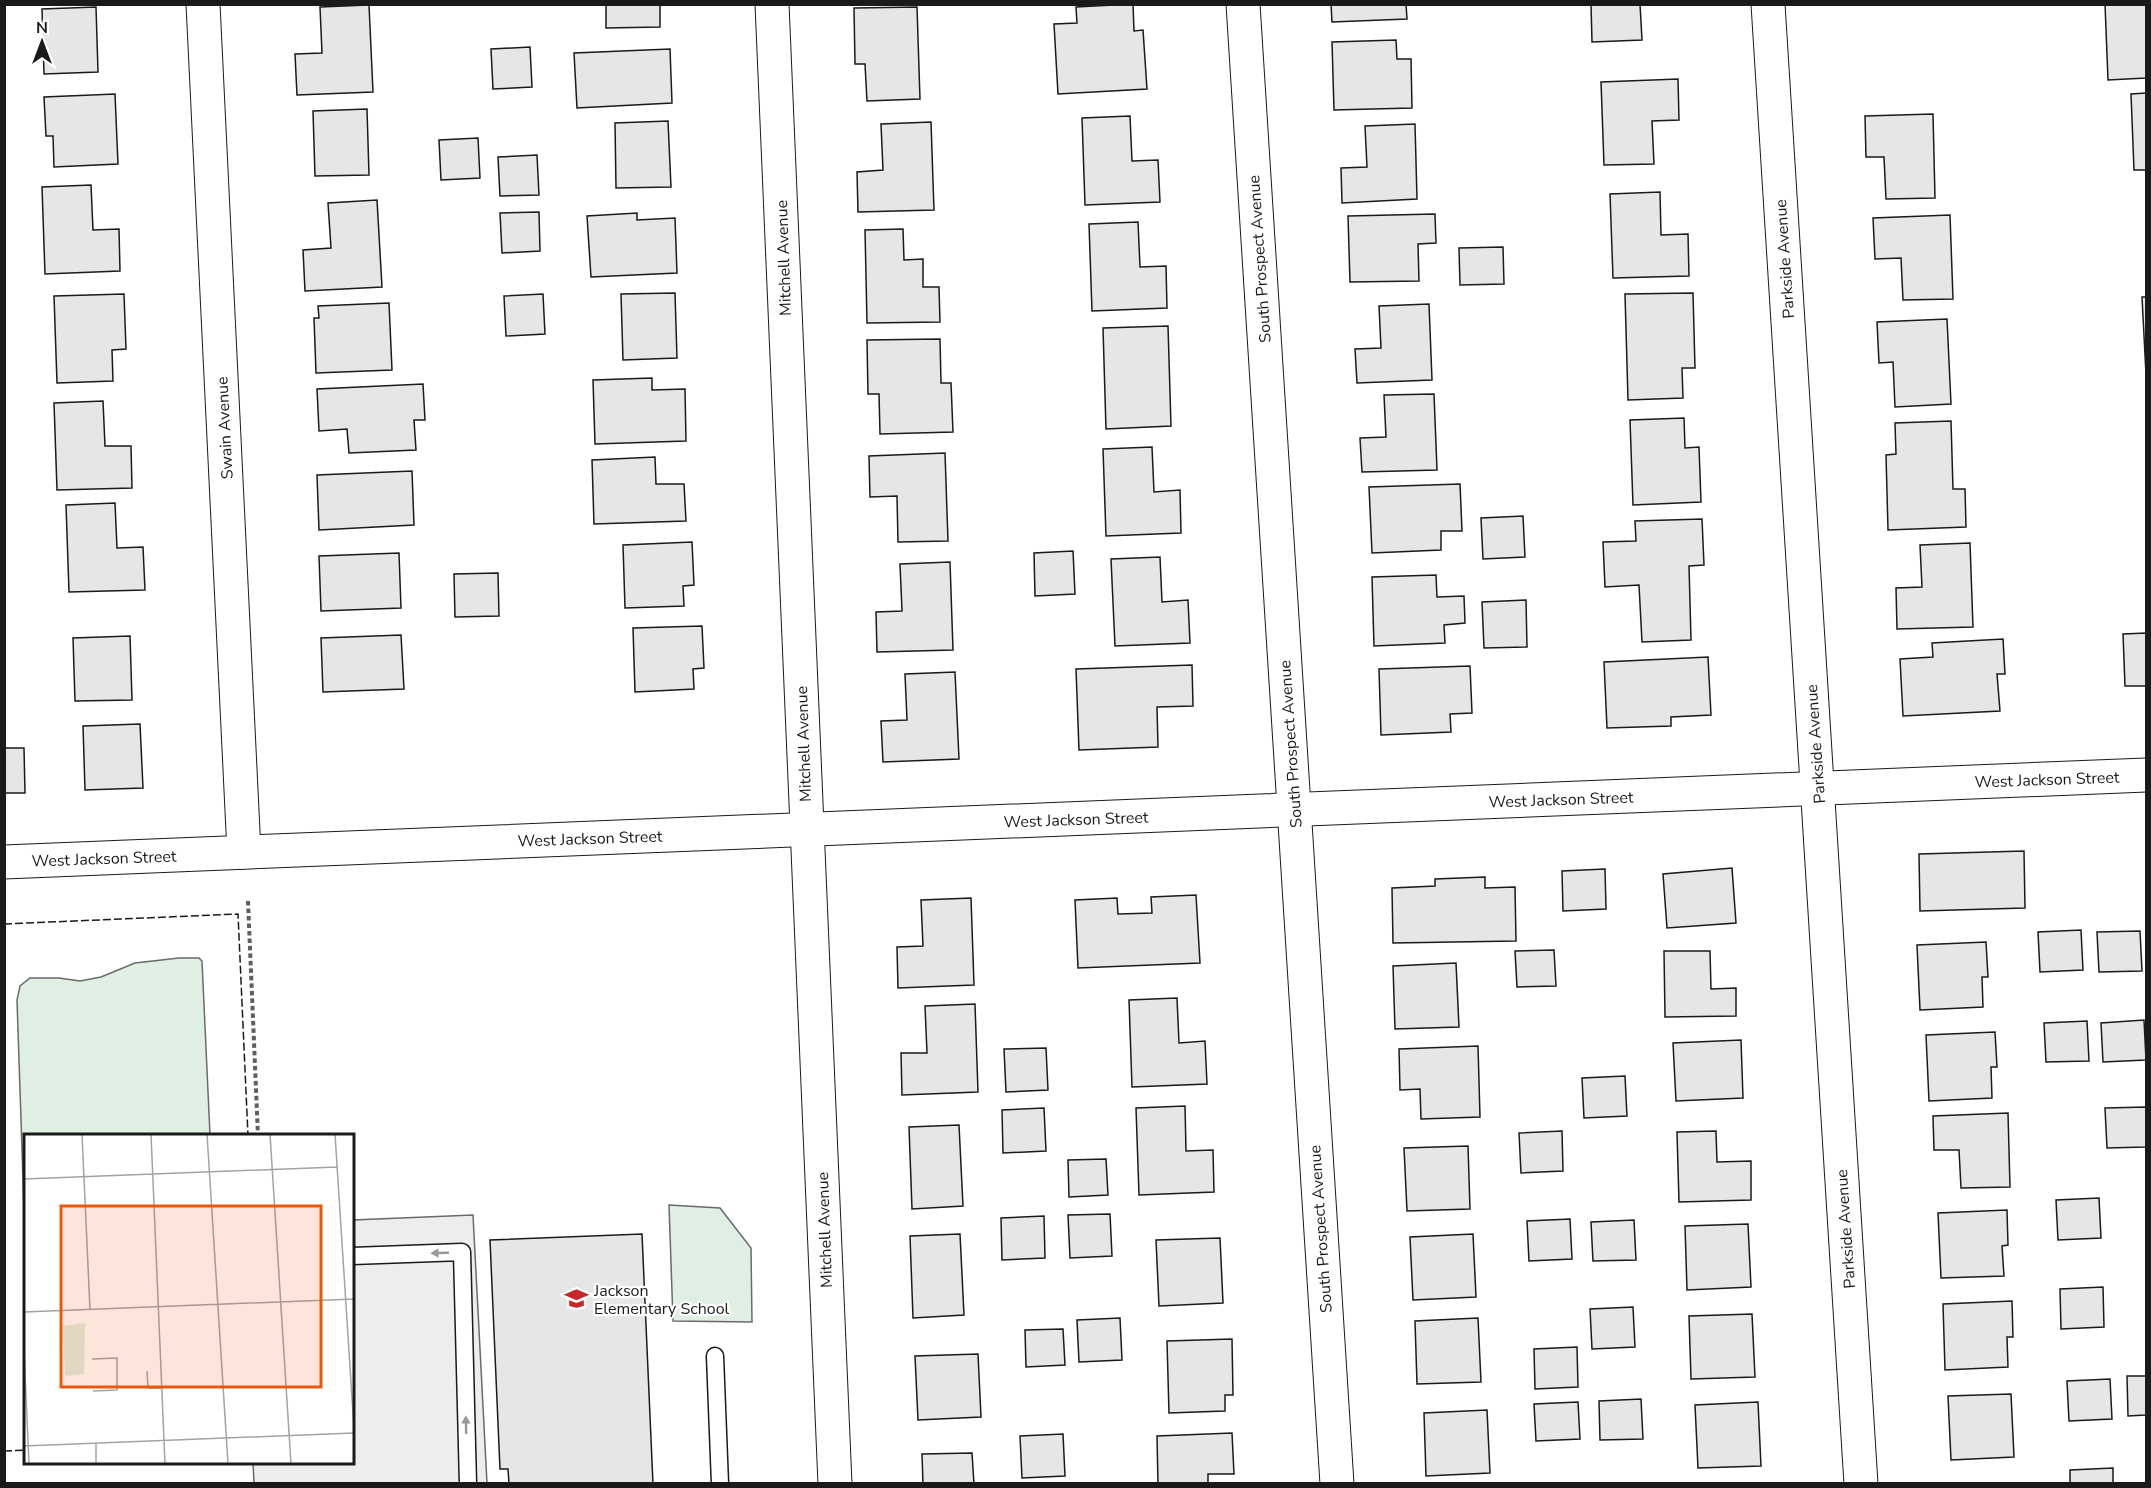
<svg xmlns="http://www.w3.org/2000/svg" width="2151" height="1488" font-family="'Nunito Sans',sans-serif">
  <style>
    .green { fill: #e0efe3; stroke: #6a6a6a; stroke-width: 1.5 }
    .parking { fill: #ededed; stroke: #6a6a6a; stroke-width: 1.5 }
    .building { fill: #e6e6e6; stroke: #1a1a1a; stroke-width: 1.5 }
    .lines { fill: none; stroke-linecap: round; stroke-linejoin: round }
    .service-casing { stroke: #1a1a1a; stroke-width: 19 }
    .minor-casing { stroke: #1a1a1a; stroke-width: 35 }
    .path { stroke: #5f5f5f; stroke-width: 4; stroke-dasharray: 4.5 3; stroke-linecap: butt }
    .service { stroke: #fff; stroke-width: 16 }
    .minor { stroke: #fff; stroke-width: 33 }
    .fence { stroke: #1a1a1a; stroke-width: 1.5; stroke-dasharray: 8 3; stroke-linecap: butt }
    .oneway { fill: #989898 }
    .labels { text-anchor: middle; stroke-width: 4.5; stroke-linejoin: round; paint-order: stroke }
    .street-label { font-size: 16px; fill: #1a1a1a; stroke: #fff }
    .poi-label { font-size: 16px; fill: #1a1a1a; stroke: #fff; text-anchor: start }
    .inset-road { fill: none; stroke: #a3a3a3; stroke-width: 1.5 }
    .view { fill: #e8590c; fill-opacity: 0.15; stroke: #e8590c; stroke-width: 3 }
    .inset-edge { fill: none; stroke: #1a1a1a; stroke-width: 3 }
  </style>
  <rect width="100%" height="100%" fill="#fff"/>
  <g class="green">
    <path d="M179 958H199L202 961 210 1135 26 1136 25 1240 17 1000 20 986 30 978H59L80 981 101 977 135 963Z"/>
    <path d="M669 1205 720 1208 751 1248 752 1322 673 1321Z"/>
  </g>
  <path class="parking" d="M473 1215 487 1483H254L253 1463 352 1462 353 1220Z"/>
  <g class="building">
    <path d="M606 4H660V27L606 28Z"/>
    <path d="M1133 4 1134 31 1143 30 1147 89 1058 94 1054 24 1077 23 1076 7Z"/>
    <path d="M1331 4H1406L1407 19 1332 22Z"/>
    <path d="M1591 4H1640L1642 40 1592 42Z"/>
    <path d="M2105 4H2146V78L2108 80Z"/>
    <path d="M369 5 373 92 297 95 295 54 322 53 320 7Z"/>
    <path d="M96 7 98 72 44 74 42 9Z"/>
    <path d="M917 7 920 99 867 101 865 64H855L854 8Z"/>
    <path d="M1396 40 1397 59H1411L1412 108 1334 110 1332 42Z"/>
    <path d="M530 47 532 87 493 89 491 49Z"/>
    <path d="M670 49 672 103 577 108 574 53Z"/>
    <path d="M1678 79 1679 120 1652 121 1654 164 1604 165 1601 82Z"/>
    <path d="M2146 93V170H2134L2131 94Z"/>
    <path d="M115 94 118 164 54 167 53 136H46L44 97Z"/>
    <path d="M367 109 369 175 315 176 313 111Z"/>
    <path d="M1933 114 1935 198 1886 199 1884 157H1866L1865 116Z"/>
    <path d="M1130 116 1132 161 1158 160 1160 202 1085 205 1082 118Z"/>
    <path d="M668 121 671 187 616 188 615 123Z"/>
    <path d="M931 122 934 210 858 212 857 172 883 170 881 124Z"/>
    <path d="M1415 124 1417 199 1342 203 1341 168 1367 167 1365 126Z"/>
    <path d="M478 138 480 178 441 180 439 140Z"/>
    <path d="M537 155 539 195 500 196 498 157Z"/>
    <path d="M91 185 93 230 119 229 120 271 45 274 42 187Z"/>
    <path d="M1660 192 1661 235 1688 234 1689 276 1613 278 1610 194Z"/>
    <path d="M377 200 382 287 305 291 303 250 331 248 328 203Z"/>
    <path d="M539 212 540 251 502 253 500 213Z"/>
    <path d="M637 213V220L675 218 677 273 591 277 587 216Z"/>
    <path d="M1435 214 1436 243 1418 244 1419 281 1350 282 1348 216Z"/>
    <path d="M1950 215 1953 299 1903 300 1901 258 1875 259 1873 218Z"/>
    <path d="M1138 222 1140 267 1166 266 1167 308 1092 311 1089 224Z"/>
    <path d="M903 229 904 260 923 259V287H939L940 322 867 323 865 230Z"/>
    <path d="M1503 247 1504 284 1460 285 1459 248Z"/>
    <path d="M675 293 677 358 623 360 621 294Z"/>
    <path d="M1693 293 1695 368H1682L1683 398 1628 400 1625 294Z"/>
    <path d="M124 294 126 349 112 350 113 381 57 383 54 296Z"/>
    <path d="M543 294 545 334 506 336 504 296Z"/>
    <path d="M2142 297H2146V374Z"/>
    <path d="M389 303 392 370 316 373 314 318H319L318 306Z"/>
    <path d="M1429 304 1432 380 1357 383 1355 349 1381 348 1379 306Z"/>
    <path d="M1947 319 1951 404 1895 407 1893 362 1879 363 1877 322Z"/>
    <path d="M1168 326 1171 426 1106 429 1103 328Z"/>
    <path d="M940 339 941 383H951L953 432 880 434 879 394H868L867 340Z"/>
    <path d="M652 378V390L685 389 686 441 595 444 593 380Z"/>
    <path d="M423 384 425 420H414L416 450 349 453 347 429 319 431 317 389Z"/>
    <path d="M1434 394 1437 470 1362 472 1360 438 1386 437 1384 395Z"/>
    <path d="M103 401 105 446H131L132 488 57 490 54 403Z"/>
    <path d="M1684 418 1685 448 1699 447 1701 502 1633 505 1630 420Z"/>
    <path d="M1951 421 1953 489H1965L1966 527 1888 530 1886 455 1896 454 1895 423Z"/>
    <path d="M1152 447 1154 492 1180 490 1181 533 1106 536 1103 449Z"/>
    <path d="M945 453 948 541 898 542 897 496 870 497 869 456Z"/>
    <path d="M655 457 656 484H684L686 521 594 524 592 460Z"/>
    <path d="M412 471 414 525 319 530 317 475Z"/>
    <path d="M1460 484 1462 531H1441V550L1372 553 1369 487Z"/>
    <path d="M115 503 117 548 143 547 145 590 69 592 66 505Z"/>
    <path d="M1523 516 1525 557 1483 559 1481 518Z"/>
    <path d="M1702 519 1704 565 1689 566 1691 640 1642 642 1639 585 1605 587 1603 542 1636 541 1635 521Z"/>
    <path d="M692 542 694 585 683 586 684 606 625 608 623 545Z"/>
    <path d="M1970 543 1973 627 1897 629 1896 588 1922 587 1920 545Z"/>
    <path d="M1073 551 1075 594 1035 596 1034 553Z"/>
    <path d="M399 553 401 608 321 611 319 556Z"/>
    <path d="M1160 557 1162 602 1188 600 1190 643 1115 646 1111 559Z"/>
    <path d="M950 562 953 650 877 652 876 612 902 611 900 564Z"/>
    <path d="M498 573 499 616 455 617 454 574Z"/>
    <path d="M1436 575 1437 597 1464 596 1465 623 1444 625 1445 643 1374 646 1372 577Z"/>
    <path d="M1526 600 1527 647 1484 648 1482 602Z"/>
    <path d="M702 626 704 668 693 669 694 689 635 692 633 628Z"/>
    <path d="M2146 633V686H2125L2123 634Z"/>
    <path d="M401 635 404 689 323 692 321 638Z"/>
    <path d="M130 636 132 700 75 701 73 638Z"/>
    <path d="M2003 639 2005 674H1997L2000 711 1903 716 1900 659 1933 657 1932 643Z"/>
    <path d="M1708 657 1711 715 1671 717V726L1607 728 1604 662Z"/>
    <path d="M1192 665 1193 706 1157 707 1158 747 1079 750 1076 669Z"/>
    <path d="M1470 666 1472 713 1450 714 1451 732 1381 735 1379 669Z"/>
    <path d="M955 672 959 759 883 762 881 721 907 720 905 674Z"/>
    <path d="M140 724 143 788 85 790 83 726Z"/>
    <path d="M4 748H24L25 793H4Z"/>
    <path d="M2024 851 2025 908 1920 911 1919 854Z"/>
    <path d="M1732 868 1736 923 1667 928 1663 874Z"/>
    <path d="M1605 869 1606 909 1563 911 1562 871Z"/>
    <path d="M1485 877V888L1515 887 1516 941 1393 943 1392 888 1435 886V879Z"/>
    <path d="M1196 895 1200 963 1078 968 1075 900 1117 898 1118 914 1152 913 1151 897Z"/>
    <path d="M971 898 974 985 898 988 897 947 923 946 921 900Z"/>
    <path d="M2081 930 2083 970 2040 972 2038 932Z"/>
    <path d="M2140 931 2142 971 2099 972 2097 932Z"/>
    <path d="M1986 942 1988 977H1982L1983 1007 1920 1010 1917 945Z"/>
    <path d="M1554 950 1556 986 1517 987 1515 951Z"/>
    <path d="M1664 951H1710L1711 989 1736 988V1016L1665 1017Z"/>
    <path d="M1456 963 1459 1027 1395 1029 1393 966Z"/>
    <path d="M1177 998 1179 1043 1205 1041 1207 1084 1132 1087 1129 1000Z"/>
    <path d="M975 1004 978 1092 902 1095 901 1053H927L925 1006Z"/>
    <path d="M2144 1020 2146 1060 2103 1062 2101 1023Z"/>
    <path d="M2087 1021 2089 1061 2046 1062 2044 1023Z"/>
    <path d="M1995 1032 1997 1067H1991L1992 1098 1929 1101 1926 1035Z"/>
    <path d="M1741 1040 1743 1098 1676 1101 1673 1043Z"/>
    <path d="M1478 1046 1480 1117 1421 1119 1420 1089 1400 1090 1399 1049Z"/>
    <path d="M1046 1048 1048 1090 1006 1092 1004 1049Z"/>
    <path d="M1625 1076 1627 1116 1584 1118 1582 1078Z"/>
    <path d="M1185 1106 1186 1151 1213 1150 1214 1192 1139 1195 1136 1108Z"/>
    <path d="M2146 1107V1147L2107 1148 2105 1108Z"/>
    <path d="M1044 1108 1046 1151 1003 1153 1002 1110Z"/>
    <path d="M2008 1113 2010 1187 1961 1188 1959 1150H1934L1933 1116Z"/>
    <path d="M959 1125 963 1206 912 1209 909 1127Z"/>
    <path d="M1562 1131 1563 1171 1521 1173 1519 1133Z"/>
    <path d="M1716 1131 1717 1162 1751 1161V1200L1679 1202 1677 1132Z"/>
    <path d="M1468 1146 1470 1209 1407 1211 1404 1148Z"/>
    <path d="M1106 1159 1108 1195 1069 1197 1068 1160Z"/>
    <path d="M2099 1198 2101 1238 2058 1240 2056 1200Z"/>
    <path d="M2007 1210 2008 1245 2002 1246 2004 1276 1941 1278 1938 1213Z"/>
    <path d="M1110 1214 1112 1256 1070 1258 1068 1215Z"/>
    <path d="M1044 1216 1045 1258 1002 1260 1001 1218Z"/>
    <path d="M1570 1219 1572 1259 1529 1261 1527 1221Z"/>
    <path d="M1634 1220 1636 1260 1593 1261 1591 1222Z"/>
    <path d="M1748 1224 1751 1287 1687 1290 1685 1226Z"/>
    <path d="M642 1234 653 1484H509L508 1469H500L490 1240Z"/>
    <path d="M960 1234 964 1315 913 1318 910 1236Z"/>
    <path d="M1473 1234 1476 1297 1413 1300 1410 1237Z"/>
    <path d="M1220 1238 1223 1303 1159 1306 1156 1240Z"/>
    <path d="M2103 1287 2104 1327 2061 1329 2060 1289Z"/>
    <path d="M2012 1301 2013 1337H2007L2008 1367 1945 1370 1943 1304Z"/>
    <path d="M1633 1307 1635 1347 1592 1349 1590 1309Z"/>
    <path d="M1752 1314 1755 1377 1691 1379 1689 1316Z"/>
    <path d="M1120 1318 1122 1360 1079 1362 1077 1320Z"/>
    <path d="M1478 1318 1481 1382 1417 1384 1415 1321Z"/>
    <path d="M1063 1329 1065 1365 1026 1367 1025 1330Z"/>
    <path d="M1232 1339 1233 1395H1225V1411L1169 1413 1167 1341Z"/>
    <path d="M1577 1347 1578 1387 1535 1389 1534 1349Z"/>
    <path d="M978 1354 981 1417 918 1420 915 1356Z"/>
    <path d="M2127 1376H2146V1415L2128 1416Z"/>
    <path d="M2110 1379 2112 1419 2069 1421 2067 1381Z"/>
    <path d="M2011 1394 2014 1457 1951 1460 1948 1396Z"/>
    <path d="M1641 1399 1643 1439 1600 1440 1599 1401Z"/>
    <path d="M1578 1402 1580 1439 1536 1441 1534 1404Z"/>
    <path d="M1758 1402 1761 1466 1698 1468 1695 1405Z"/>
    <path d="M1487 1410 1490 1473 1426 1476 1424 1413Z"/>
    <path d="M1232 1433 1234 1474H1208V1484H1158L1157 1436Z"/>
    <path d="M1063 1434 1065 1476 1022 1478 1020 1436Z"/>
    <path d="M972 1453 974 1484H923L922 1454Z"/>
    <path d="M2113 1468V1484H2070V1470Z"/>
  </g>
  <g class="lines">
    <defs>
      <g id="service">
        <path d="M352 1256 462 1252 468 1484"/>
        <path d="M715 1356 720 1484"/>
      </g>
      <g id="minor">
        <path d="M203 4 244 852"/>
        <path d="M772 4 835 1484"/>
        <path d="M1243 4 1337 1484"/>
        <path d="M1768 4 1861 1484"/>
        <path d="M4 862 2146 775"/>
      </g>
    </defs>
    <use href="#service" class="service-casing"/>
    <use href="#minor" class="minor-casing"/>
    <path class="path" d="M248 901 258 1136"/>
    <use href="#service" class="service"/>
    <use href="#minor" class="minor"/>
    <g class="fence">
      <path d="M4 924 238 914 248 1136"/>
      <path d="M4 1451 26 1450"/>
    </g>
  </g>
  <defs><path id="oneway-solid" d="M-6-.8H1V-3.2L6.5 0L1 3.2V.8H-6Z" transform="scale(1.5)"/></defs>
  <g class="oneway">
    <use href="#oneway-solid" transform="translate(440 1253) rotate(178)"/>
    <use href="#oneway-solid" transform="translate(466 1425) rotate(-91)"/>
  </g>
  <defs>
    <symbol id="school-bare" viewBox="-9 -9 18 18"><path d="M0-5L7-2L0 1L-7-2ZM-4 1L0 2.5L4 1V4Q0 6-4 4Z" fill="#c62828" stroke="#fff" stroke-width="2.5" paint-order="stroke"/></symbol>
  </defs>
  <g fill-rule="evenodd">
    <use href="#school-bare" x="560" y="1282" width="33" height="33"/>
  </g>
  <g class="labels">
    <g class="street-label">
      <text transform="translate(783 258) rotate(-92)" y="6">Mitchell Avenue</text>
      <text transform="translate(1259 259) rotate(-94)" y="6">South Prospect Avenue</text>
      <text transform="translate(1784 259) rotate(-94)" y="6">Parkside Avenue</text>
      <text transform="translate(224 428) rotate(-93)" y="6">Swain Avenue</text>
      <text transform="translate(803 744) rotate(-92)" y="6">Mitchell Avenue</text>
      <text transform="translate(1290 744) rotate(-94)" y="6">South Prospect Avenue</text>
      <text transform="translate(1815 744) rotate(-94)" y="6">Parkside Avenue</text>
      <text transform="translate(2047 779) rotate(-2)" y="6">West Jackson Street</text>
      <text transform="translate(1561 799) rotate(-2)" y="6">West Jackson Street</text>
      <text transform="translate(1076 819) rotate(-2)" y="6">West Jackson Street</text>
      <text transform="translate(590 838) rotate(-2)" y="6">West Jackson Street</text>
      <text transform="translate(104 858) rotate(-2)" y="6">West Jackson Street</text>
      <text transform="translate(1320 1229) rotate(-94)" y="6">South Prospect Avenue</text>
      <text transform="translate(1845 1229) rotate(-94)" y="6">Parkside Avenue</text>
      <text transform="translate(824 1230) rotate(-92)" y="6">Mitchell Avenue</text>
    </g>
    <g class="poi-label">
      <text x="594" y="1296">Jackson<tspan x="594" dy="18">Elementary School</tspan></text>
    </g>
  </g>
  <g transform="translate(24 1134)">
    <rect width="330" height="330" fill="#fff"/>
    <path d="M61 189 60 240 41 242 39 192Z" fill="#e0efe3"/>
    <path class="inset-road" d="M58 0 66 176M127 0 141 330M183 0 204 330M246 0 267 330M311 0 330 295M0 45 313 33M0 178 330 165M0 217 5 330M68 225 93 224V256L69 257M123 237 124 254H138M72 309V330M0 312 330 299"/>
    <path class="view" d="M37 72H297V253H37Z"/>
    <rect width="330" height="330" class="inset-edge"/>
  </g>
  <rect width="2151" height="1488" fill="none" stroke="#1a1a1a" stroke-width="12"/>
  <g transform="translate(42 42)" stroke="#ffffff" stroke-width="4.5" paint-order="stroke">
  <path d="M0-4.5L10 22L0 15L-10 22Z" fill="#1a1a1a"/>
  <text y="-9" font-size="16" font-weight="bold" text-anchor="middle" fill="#1a1a1a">N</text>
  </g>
</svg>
